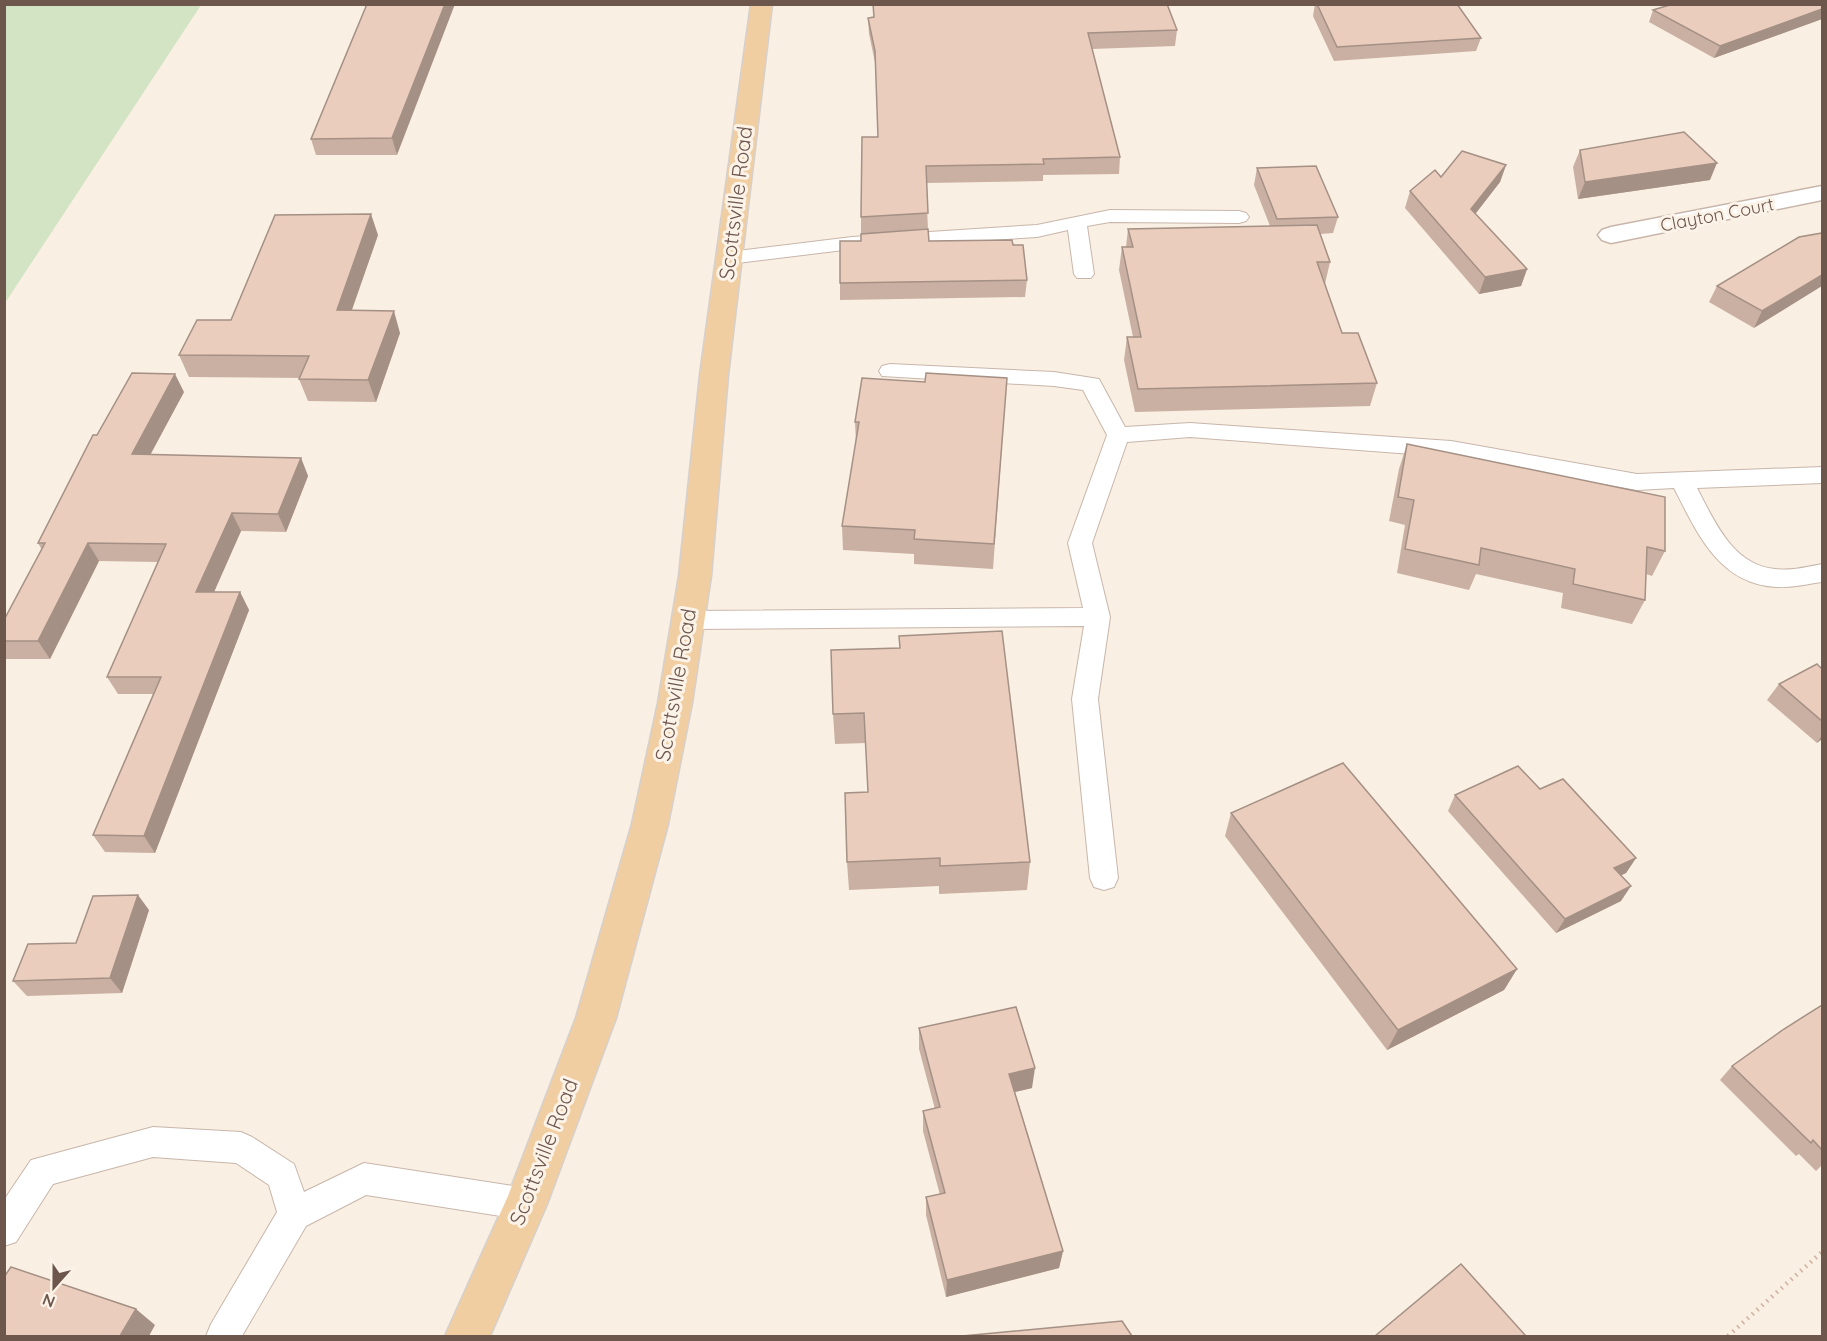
<svg xmlns="http://www.w3.org/2000/svg" width="1827" height="1341" font-family="Quicksand,sans-serif">
  <style>
    .green { fill: #d2e4c3 }
    .lines { fill: none; stroke-linecap: round; stroke-linejoin: round }
    .lane-casing { stroke: #c8b6ab; stroke-width: 2 }
    .street-casing { stroke: #c8b6ab; stroke-width: 3 }
    .primary-casing { stroke: #d6d0cd; stroke-width: 3 }
    .path { stroke: #cfb0a1; stroke-width: 4.5; stroke-dasharray: 1.5 5; stroke-linecap: butt }
    .lane { fill: #fff; fill-rule: evenodd }
    .street { fill: #fff; fill-rule: evenodd }
    .primary { fill: #f0cea2; fill-rule: evenodd }
    .wall { fill: #cab0a3 }
    .shaded-wall { fill: #a49084 }
    .building { fill: #ebcdbd; stroke: #a49084; stroke-width: 1.5 }
    .labels { text-anchor: middle; stroke-width: 6; stroke-linejoin: round; paint-order: stroke }
    .far-street-label { font-size: 18px; fill: #6d564c; stroke: #fcf3e8 }
    .street-label { font-size: 21px; fill: #6d564c; stroke: #fcf3e8 }
  </style>
  <rect width="100%" height="100%" fill="#f9efe2"/>
  <path class="green" d="M5 4 201 5 5 303 4 5Z"/>
  <g class="lines">
    <defs>
      <g id="lane">
        <path d="M1110 210 1239 211 1246 213 1249 217 1246 221 1239 223 1110 222 1087 226 1094 274 1091 278H1077L1074 274 1068 230 1037 237 852 249 729 264 722 262 719 258 722 254 729 252 852 237 1037 225Z"/>
        <path d="M890 364 1054 372 1099 379 1125 427 1190 423 1451 441 1637 474 1822 467V483L1697 488C1714 520 1732 565 1775 569 1791 571 1807 567 1822 564V582C1807 584 1791 588 1776 587 1719 584 1697 533 1674 488L1637 490 1451 457 1190 437 1127 442 1092 543 1110 617 1098 699 1118 878 1114 887 1104 890 1094 887 1090 878 1072 699 1084 626 688 629 679 627 676 620 679 613 688 611 1083 608 1068 543 1107 435 1083 390 1054 386 882 376 879 371 882 366Z"/>
        <path d="M153 1127 241 1132 252 1137 294 1164 304 1192 364 1163 526 1188 538 1192 542 1204 538 1216 526 1220 366 1195 306 1226 242 1336H206L211 1324 277 1212 269 1185 236 1163 153 1157 53 1184 16 1242 4 1246V1200L31 1160Z"/>
      </g>
      <path id="street" d="M1822 186V200L1611 243 1602 240 1598 235 1602 230 1611 227Z"/>
      <path id="primary" d="M751 4H772L728 375 711 576 692 703 668 824 616 1018 547 1204 490 1336H445L508 1196 576 1018 632 824 658 703 679 576 700 375Z"/>
    </defs>
    <use href="#lane" class="lane-casing"/>
    <use href="#street" class="street-casing"/>
    <use href="#primary" class="primary-casing"/>
    <path class="path" d="M1728 1336 1822 1252"/>
    <use href="#lane" class="lane"/>
    <use href="#street" class="street"/>
    <use href="#primary" class="primary"/>
  </g>
  <g class="wall">
    <path d="M367 4 397 155H316L311 139Z"/>
    <path d="M873 4H1167L1177 30 1175 46 1092 49 1120 157 1119 174 1043 175V181L926 183 928 230 929 241 1013 245 1027 280 1025 297 840 300V283L861 241V217L878 137 876 67 869 34 868 18H874Z"/>
    <path d="M1315 4H1457L1481 38 1476 51 1334 61 1313 16Z"/>
    <path d="M1822 4V19L1714 58 1649 22 1653 10Z"/>
    <path d="M1580 150 1710 180 1578 199 1573 167Z"/>
    <path d="M1506 165 1500 182 1475 214 1527 269 1521 286 1479 294 1405 208 1410 191 1441 177Z"/>
    <path d="M1257 168 1338 217 1333 233 1320 234 1330 262 1325 284 1342 333 1377 383 1370 406 1135 412 1124 360 1127 337H1133L1119 270 1122 247H1126L1128 229 1270 226 1254 185Z"/>
    <path d="M1822 233 1754 328 1709 302 1717 286Z"/>
    <path d="M378 235 352 310 400 333 376 402 308 401 299 379 300 378 189 377 179 355 231 320Z"/>
    <path d="M925 382 1005 403 993 569 914 564V554L843 550 842 526 856 443 855 422Z"/>
    <path d="M184 392 150 455 301 458 308 476 286 532 241 531 214 592H240L249 610 155 853 105 852 93 835 153 694H118L107 677 158 562 99 561 50 659H6L4 657V620L42 550 38 543Z"/>
    <path d="M1407 444 1665 551 1652 576 1646 574 1645 600 1632 624 1561 608 1563 593 1476 574 1469 590 1397 573 1405 525 1389 521 1399 469Z"/>
    <path d="M899 636 1030 862 1027 890 939 894V886L849 890 847 862 868 792 866 743 835 744 833 714 900 648Z"/>
    <path d="M1822 669V739L1817 743 1767 700 1779 684Z"/>
    <path d="M1540 789 1636 858 1626 873 1621 875V901L1556 933 1448 811 1455 795Z"/>
    <path d="M1231 813 1517 969 1504 990 1387 1050 1225 836Z"/>
    <path d="M149 910 122 993 27 996 13 981 76 943Z"/>
    <path d="M1822 1005V1165L1816 1171 1799 1154 1796 1156 1720 1080 1732 1066Z"/>
    <path d="M919 1028 1032 1088 1015 1092 1063 1251 1059 1268 946 1297 926 1215V1197L940 1195 923 1131V1111L935 1109 919 1049Z"/>
  </g>
  <g class="shaded-wall">
    <path d="M445 4H455L397 155 392 138Z"/>
    <path d="M1822 9V19L1714 58 1720 46Z"/>
    <path d="M1717 163 1710 180 1578 199 1585 182Z"/>
    <path d="M1506 165 1500 182 1466 226 1471 209Z"/>
    <path d="M371 214 378 235 344 332 337 310Z"/>
    <path d="M1527 269 1521 286 1479 294 1485 277Z"/>
    <path d="M1822 275V286L1754 328 1762 311Z"/>
    <path d="M394 311 400 333 376 402 368 380Z"/>
    <path d="M175 374 184 392 141 472 132 454Z"/>
    <path d="M301 458 308 476 286 532 278 514Z"/>
    <path d="M232 513 241 531 206 610 196 592Z"/>
    <path d="M88 543 99 561 50 659 38 641Z"/>
    <path d="M240 592 249 610 155 853 144 836Z"/>
    <path d="M1822 735V739L1817 743Z"/>
    <path d="M1636 858 1626 873 1605 883 1614 868Z"/>
    <path d="M1631 886 1621 901 1556 933 1565 919Z"/>
    <path d="M138 895 149 910 122 993 110 978Z"/>
    <path d="M1517 969 1504 990 1387 1050 1398 1030Z"/>
    <path d="M1035 1068 1032 1088 1007 1094 1009 1074Z"/>
    <path d="M1063 1251 1059 1268 946 1297 947 1280Z"/>
    <path d="M136 1309 155 1325 149 1336H120Z"/>
  </g>
  <g class="building">
    <path d="M367 4H445L392 138 311 139Z"/>
    <path d="M873 4H1167L1177 30 1088 33 1120 157 1043 159 1044 164 926 166 928 213 861 217 862 137H878L875 51 868 18 874 17Z"/>
    <path d="M1317 4H1457L1481 38 1337 47Z"/>
    <path d="M1673 4H1822V9L1720 46 1653 10Z"/>
    <path d="M1684 132 1717 163 1585 182 1580 150Z"/>
    <path d="M1462 151 1506 165 1471 209 1527 269 1485 277 1410 191 1435 170 1441 177Z"/>
    <path d="M1316 166 1338 217 1277 219 1257 168Z"/>
    <path d="M371 214 337 310 394 311 368 380 299 379 309 356 179 355 197 320H231L275 215Z"/>
    <path d="M1317 225 1330 262H1317L1342 333H1358L1377 383 1138 389 1127 337H1141L1122 247H1133L1128 229Z"/>
    <path d="M928 229 929 241 1012 240 1013 245H1023L1027 280 840 283V241H861V234Z"/>
    <path d="M1822 233V275L1762 311 1717 286 1799 237Z"/>
    <path d="M132 373 175 374 132 454 301 458 278 514 232 513 196 592H240L144 836 93 835 161 677H107L166 544 88 543 38 641H4V620L45 543H38L93 435H97Z"/>
    <path d="M926 373 1007 378 994 544 914 539 915 530 842 526 859 422H855L862 378 925 382Z"/>
    <path d="M1407 444 1665 497V551L1647 547 1645 600 1573 584 1575 569 1481 548 1479 565 1405 549 1414 500 1398 497Z"/>
    <path d="M1002 631 1030 862 940 866V858L847 862 845 793 868 792 864 713 833 714 831 650 900 648 899 636Z"/>
    <path d="M1817 664 1822 669V721L1779 684Z"/>
    <path d="M1343 763 1517 969 1398 1030 1231 813Z"/>
    <path d="M1518 766 1540 789 1563 779 1636 858 1614 868 1631 886 1565 919 1455 795Z"/>
    <path d="M138 895 110 978 13 981 28 944 76 943 93 896Z"/>
    <path d="M1822 1005V1150L1813 1140 1811 1143 1732 1066 1784 1029Z"/>
    <path d="M1016 1007 1035 1068 1009 1074 1063 1251 947 1280 926 1197 945 1193 923 1111 940 1107 919 1028Z"/>
    <path d="M1461 1264 1526 1336H1375Z"/>
    <path d="M11 1267 136 1309 120 1336H4V1277Z"/>
    <path d="M1122 1321 1132 1336H962Z"/>
  </g>
  <g class="labels">
    <g class="far-street-label">
      <text transform="translate(1717 215) rotate(-11)" y="6">Clayton Court</text>
    </g>
    <g class="street-label">
      <text transform="translate(736 203) rotate(-83)" y="7">Scottsville Road</text>
      <text transform="translate(676 685) rotate(-80)" y="7">Scottsville Road</text>
      <text transform="translate(544 1152) rotate(-69)" y="7">Scottsville Road</text>
    </g>
  </g>
  <rect width="1827" height="1341" fill="none" stroke="#6d564c" stroke-width="12"/>
  <g transform="translate(54 1287) rotate(201)" stroke="#fcf3e8" stroke-width="4.5" paint-order="stroke">
  <path d="M0-4.5L10 22L0 15L-10 22Z" fill="#6d564c"/>
  <text y="-9" font-size="16" font-weight="bold" text-anchor="middle" fill="#6d564c">N</text>
  </g>
</svg>
